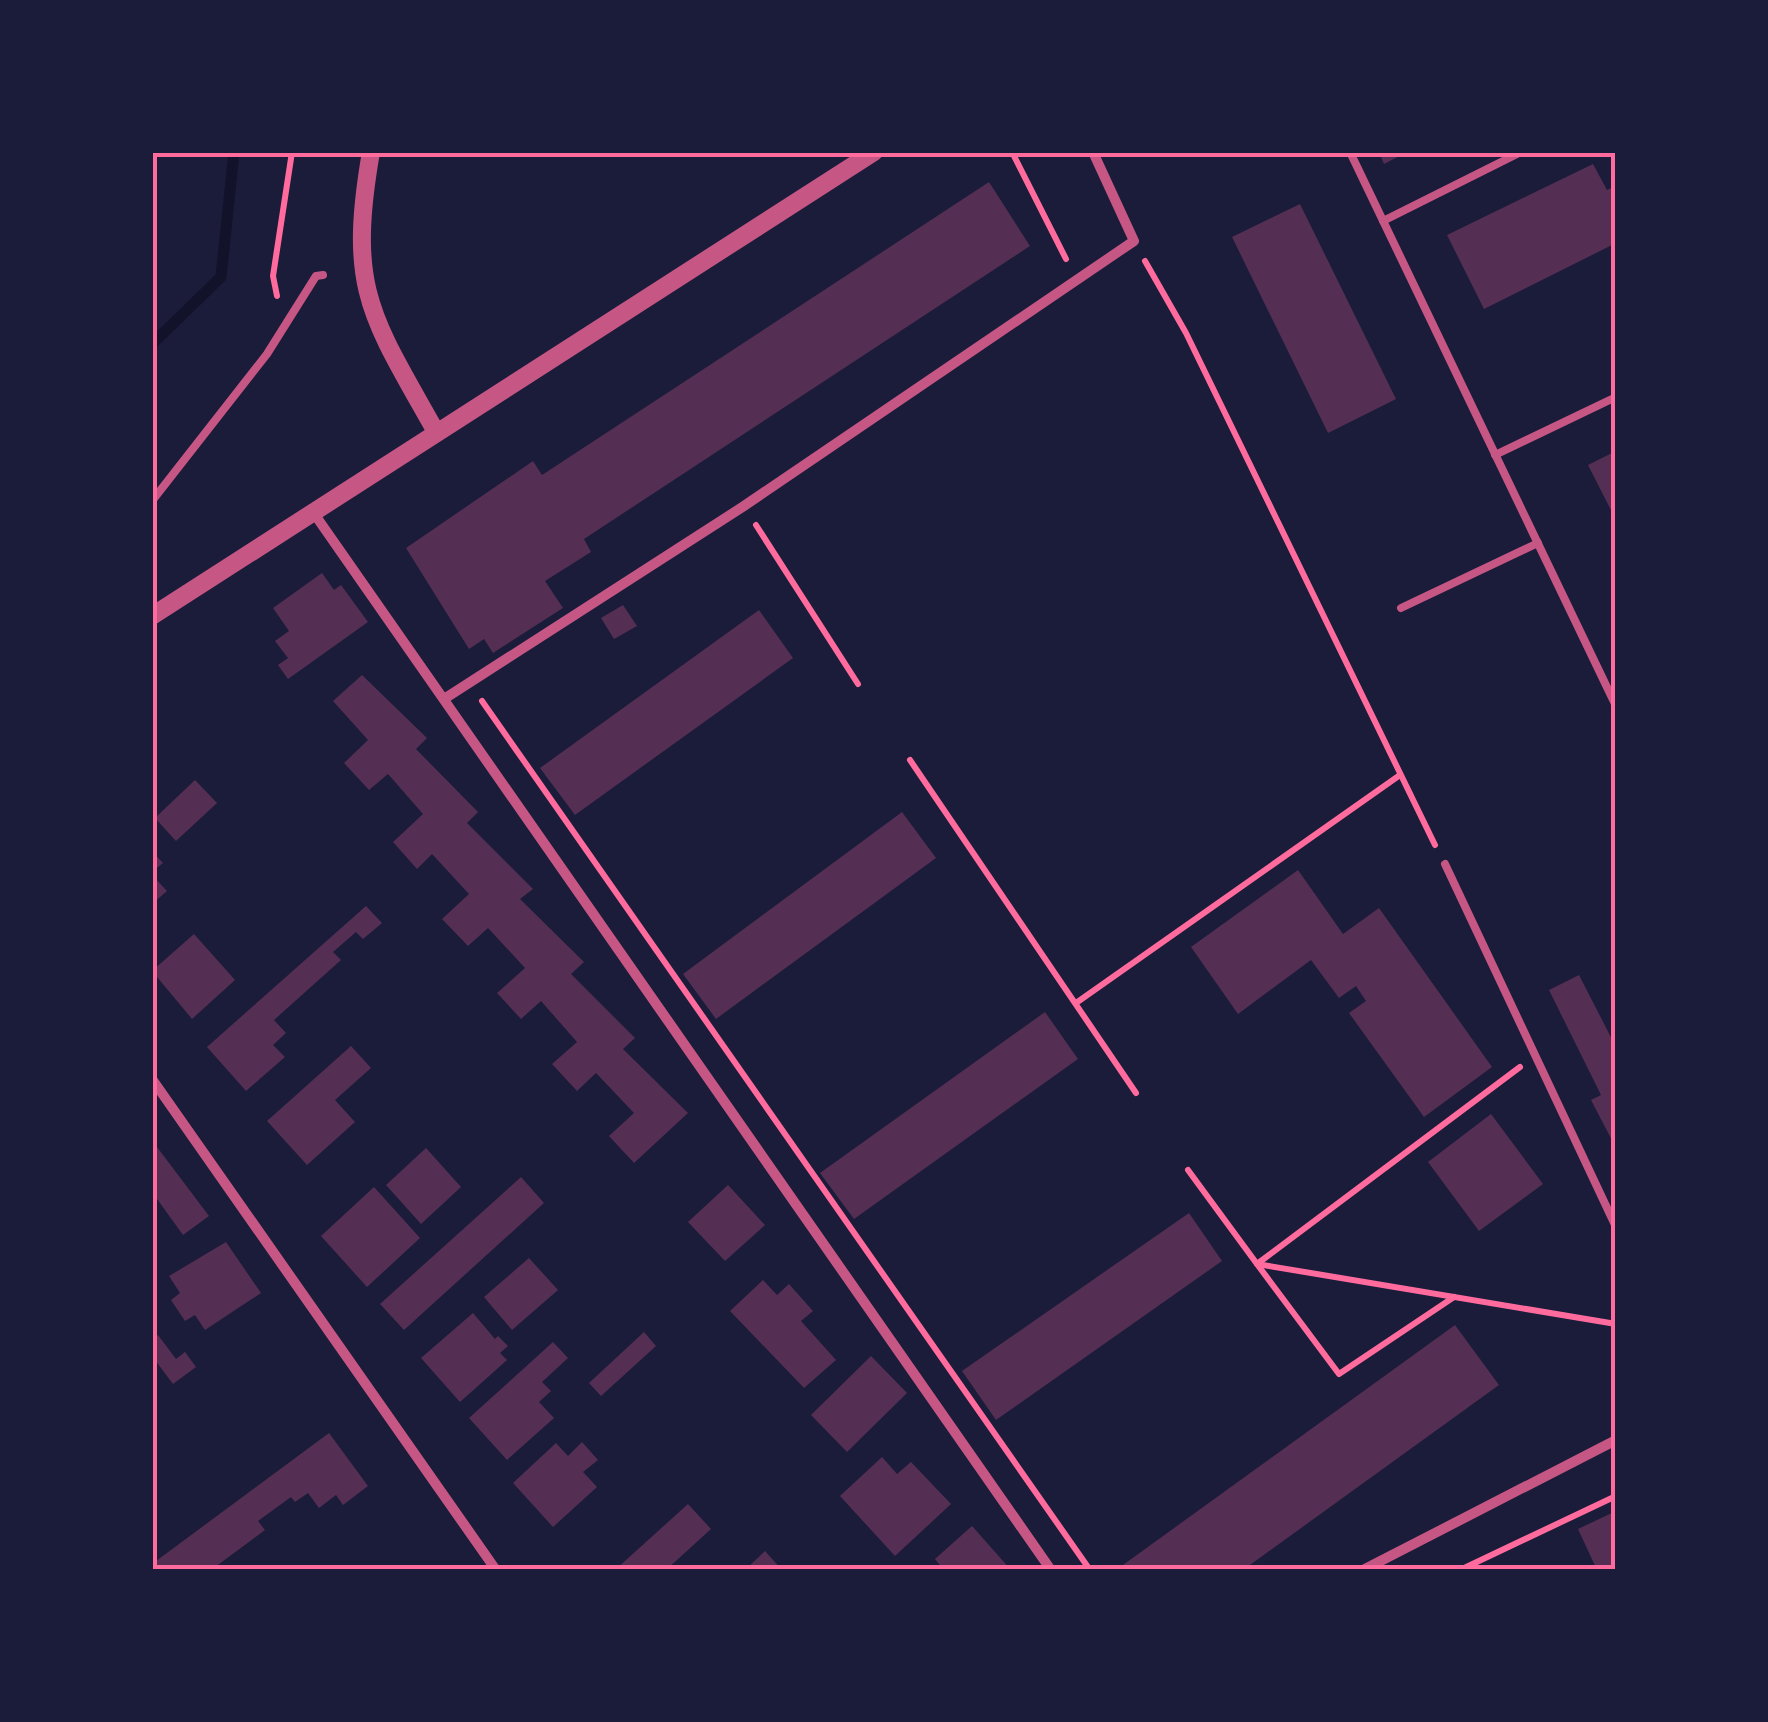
<svg xmlns="http://www.w3.org/2000/svg" width="1768" height="1722" font-family="'DejaVu Sans',sans-serif">
  <style>
    .lines { fill: none; stroke-linecap: round; stroke-linejoin: round }
    .stream { stroke: #12122b; stroke-width: 11 }
    .building { fill: #542f53 }
    .path { stroke: #ff6b9d; stroke-width: 6 }
    .service { stroke: #c65784; stroke-width: 8 }
    .minor { stroke: #c65784; stroke-width: 10 }
    .tertiary { stroke: #c65784; stroke-width: 18 }
    .neatline { fill: none; stroke: #ff6b9d; stroke-width: 4 }
  </style>
  <rect width="100%" height="100%" fill="#1b1b3a"/>
  <g class="lines">
    <path class="stream" d="M152 344 221 277 234 152"/>
  </g>
  <g class="building">
    <path d="M1379 152H1407L1384 164Z"/>
    <path d="M1593 164 1607 190 1616 186V243L1484 309 1447 235Z"/>
    <path d="M989 182 1030 246 584 539 591 552 545 581 563 608 493 653 484 639 469 649 406 548 533 461 542 475Z"/>
    <path d="M1300 204 1396 399 1328 433 1232 237Z"/>
    <path d="M1616 451V520L1588 465Z"/>
    <path d="M322 573 334 590 341 585 368 622 288 679 278 665 288 658 275 641 289 631 273 608Z"/>
    <path d="M623 605 637 626 614 639 601 618Z"/>
    <path d="M759 610 793 658 575 815 540 768Z"/>
    <path d="M362 675 427 738 416 749 478 812 467 823 533 889 520 899 584 962 571 974 635 1038 623 1049 688 1113 634 1163 609 1136 634 1113 596 1073 577 1091 552 1064 577 1042 541 1001 521 1019 497 993 525 968 488 928 468 946 442 919 469 894 432 854 417 869 393 842 423 814 388 774 369 790 344 763 368 740 333 701Z"/>
    <path d="M195 780 217 803 176 841 155 818Z"/>
    <path d="M902 812 936 858 716 1019 683 974Z"/>
    <path d="M152 851 163 863 152 872Z"/>
    <path d="M1298 870 1343 934 1379 908 1492 1067 1424 1117 1349 1013 1366 1001 1356 986 1339 998 1311 960 1238 1014 1191 947Z"/>
    <path d="M152 875 167 891 152 904Z"/>
    <path d="M366 906 382 923 363 939 356 932 333 952 341 960 274 1020 286 1033 273 1045 285 1057 246 1091 207 1047Z"/>
    <path d="M194 934 235 980 192 1019 152 971Z"/>
    <path d="M1579 975 1616 1047V1148L1591 1100 1601 1095 1549 990Z"/>
    <path d="M1045 1012 1078 1059 854 1219 820 1173Z"/>
    <path d="M351 1046 371 1068 335 1100 355 1122 307 1165 267 1121Z"/>
    <path d="M1491 1114 1543 1184 1479 1231 1428 1162Z"/>
    <path d="M157 1147 209 1216 183 1235 152 1192V1150Z"/>
    <path d="M426 1148 461 1187 421 1224 386 1185Z"/>
    <path d="M521 1177 544 1203 404 1330 380 1304Z"/>
    <path d="M728 1185 765 1225 725 1261 688 1222Z"/>
    <path d="M374 1187 420 1238 367 1287 321 1236Z"/>
    <path d="M1189 1213 1222 1261 996 1420 962 1371Z"/>
    <path d="M226 1242 261 1293 205 1330 195 1315 185 1321 171 1300 180 1293 169 1276Z"/>
    <path d="M529 1258 558 1290 512 1330 484 1297Z"/>
    <path d="M763 1280 777 1295 789 1284 813 1311 801 1321 836 1360 804 1388 730 1311Z"/>
    <path d="M473 1313 495 1339 498 1336 508 1346 500 1353 507 1360 460 1402 421 1358Z"/>
    <path d="M1455 1325 1499 1385 1279 1544 1243 1570H1116Z"/>
    <path d="M644 1332 656 1346 601 1396 589 1383Z"/>
    <path d="M158 1335 176 1359 185 1352 196 1367 173 1384 152 1356V1339Z"/>
    <path d="M553 1342 568 1358 542 1382 551 1391 539 1402 554 1418 507 1460 469 1418Z"/>
    <path d="M871 1356 907 1393 847 1452 811 1415Z"/>
    <path d="M329 1433 368 1486 343 1505 336 1495 319 1508 308 1493 295 1502 291 1497 258 1521 265 1530 211 1570H152V1564Z"/>
    <path d="M582 1442 598 1460 583 1472 597 1487 553 1527 513 1483 556 1443 568 1456Z"/>
    <path d="M882 1457 897 1474 911 1462 951 1504 895 1556 840 1496Z"/>
    <path d="M688 1504 711 1529 666 1570H615Z"/>
    <path d="M1616 1511V1570H1597L1578 1529Z"/>
    <path d="M972 1526 1011 1570H944L935 1559Z"/>
    <path d="M765 1551 782 1570H745Z"/>
  </g>
  <g class="lines">
    <g class="path">
      <path d="M1012 152 1066 259"/>
      <path d="M1145 261 1186 333 1435 845"/>
      <path d="M277 296 273 276 292 152"/>
      <path d="M756 525 858 684"/>
      <path d="M482 701 1090 1570"/>
      <path d="M910 760 1136 1093"/>
      <path d="M1076 1003 1400 775"/>
      <path d="M1188 1170 1257 1264 1616 1324"/>
      <path d="M1454 1297 1339 1374 1257 1264 1520 1067"/>
      <path d="M1460 1570 1616 1496"/>
    </g>
    <g class="service">
      <path d="M1350 152 1616 706"/>
      <path d="M1383 221 1521 152"/>
      <path d="M1495 455 1616 397"/>
      <path d="M152 501 267 354 316 276 323 275"/>
      <path d="M1401 608 1538 543"/>
      <path d="M1445 864 1616 1227"/>
    </g>
    <g class="minor">
      <path d="M313 512 1051 1570"/>
      <path d="M444 699 744 506 1134 241 1093 152"/>
      <path d="M152 1079 496 1570"/>
      <path d="M1363 1570 1616 1440"/>
    </g>
    <g class="tertiary">
      <path d="M371 152C347 290 371 316 436 432"/>
      <path d="M152 616 874 152"/>
    </g>
  </g>
  <rect width="1768" height="1722" fill="none" stroke="#1b1b3a" stroke-width="310"/>
  <rect x="155" y="155" width="1458" height="1412" class="neatline"/>
</svg>
